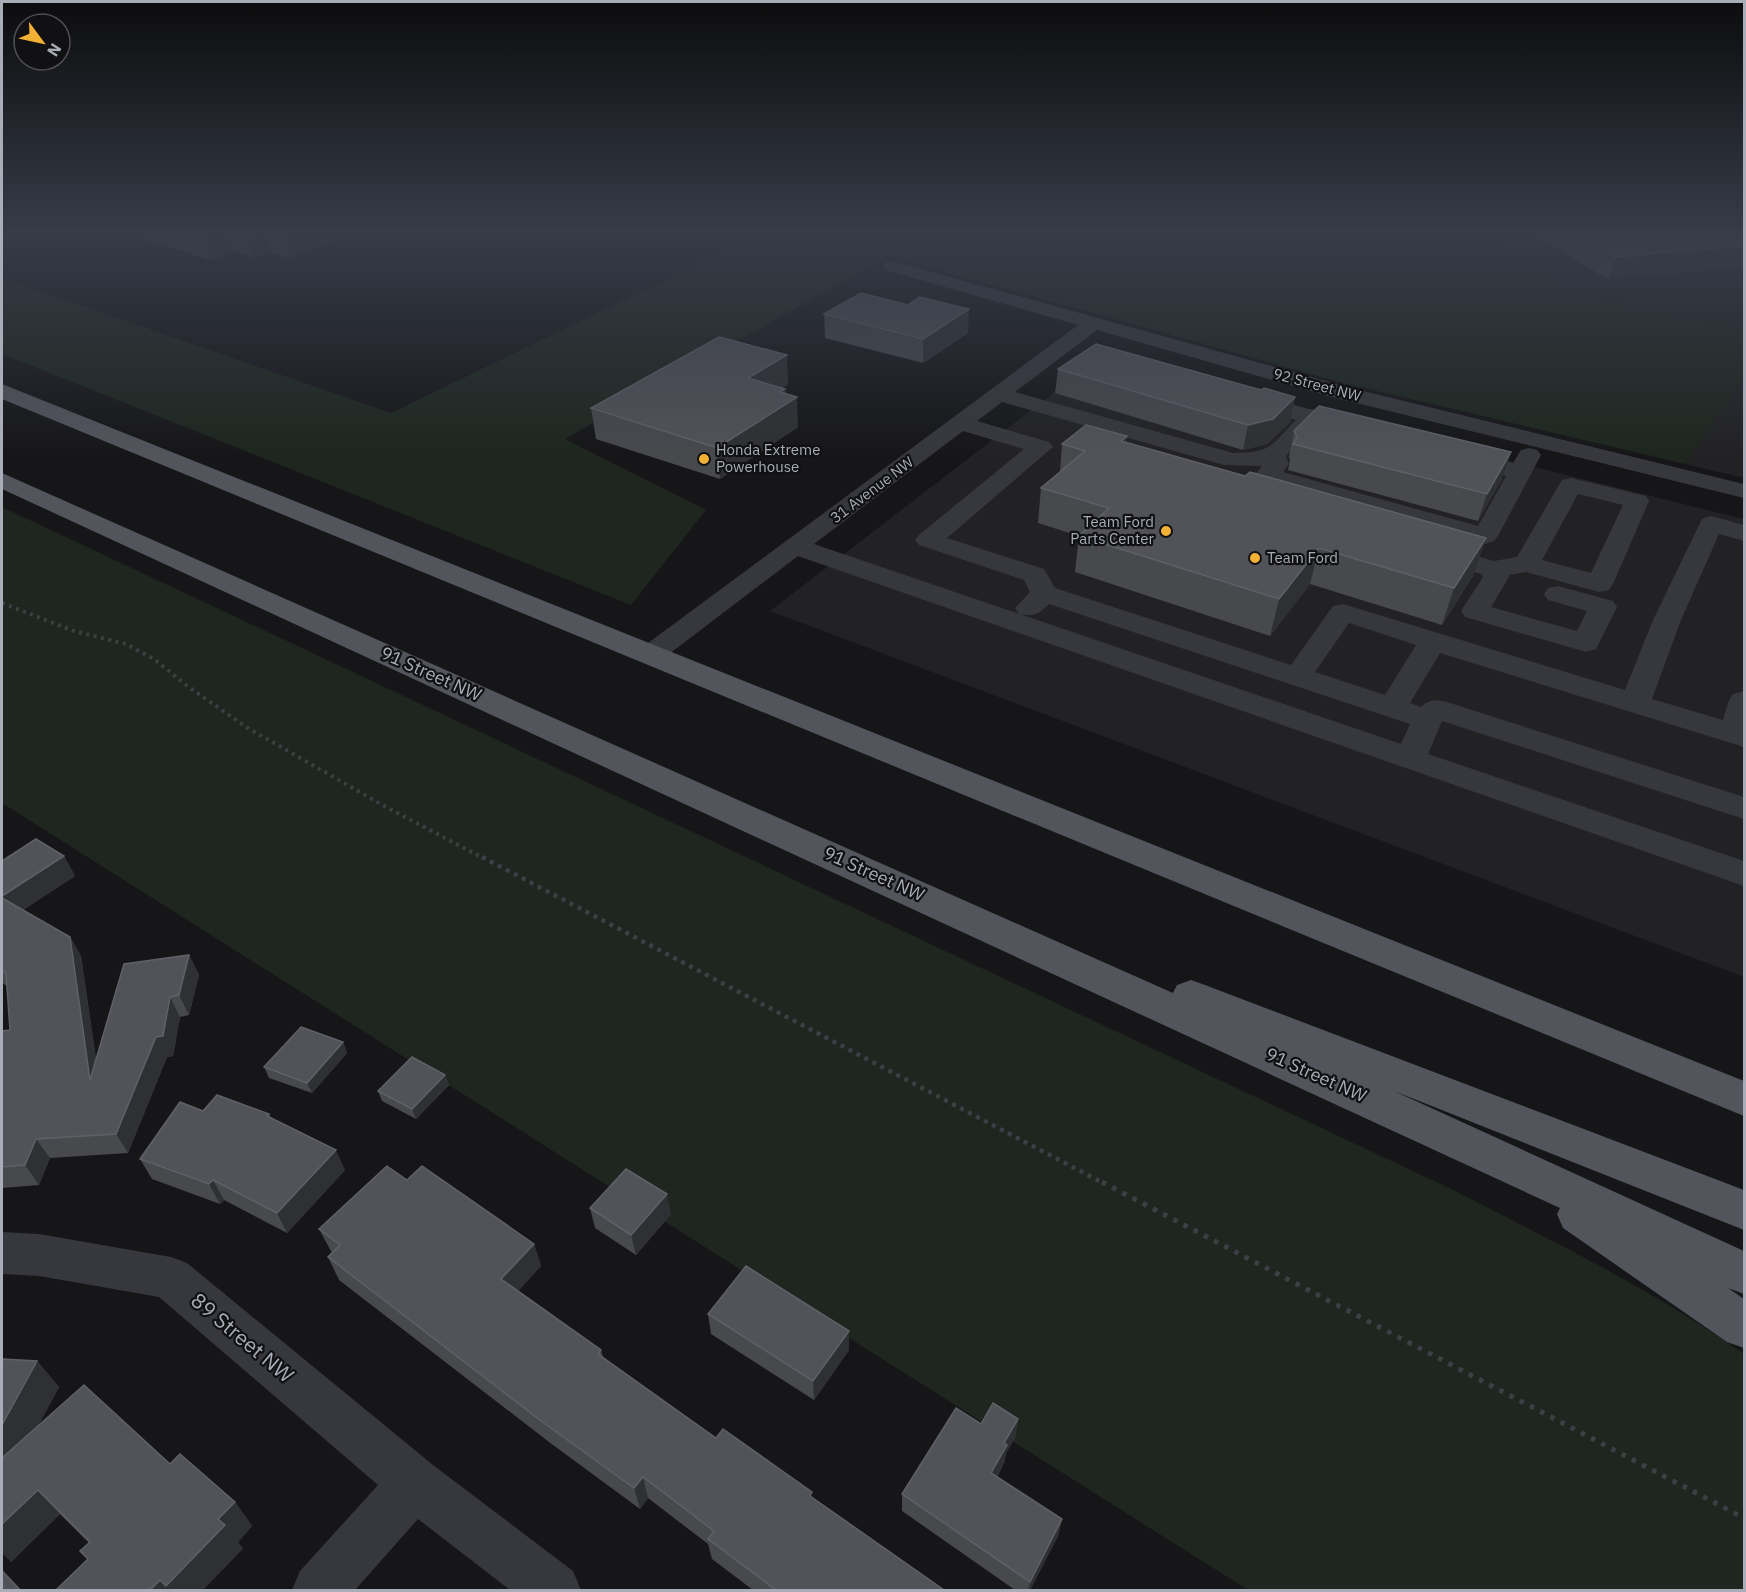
<svg xmlns="http://www.w3.org/2000/svg" width="1746" height="1592" font-family="'IBM Plex Sans',sans-serif">
  <style>
    .built { fill: #222225 }
    .green { fill: #1e261f }
    .lines { fill: none; stroke-linecap: round; stroke-linejoin: round }
    .path-far2 { stroke: #3d3f44; stroke-width: 4; stroke-dasharray: 3 4.5; stroke-linecap: butt }
    .path-far1 { stroke: #3d3f44; stroke-width: 4.5; stroke-dasharray: 4 5; stroke-linecap: butt }
    .path { stroke: #3d3f44; stroke-width: 5; stroke-dasharray: 4.5 7; stroke-linecap: butt }
    .minor { fill: #37383d; fill-rule: evenodd }
    .major { fill: #53555c; fill-rule: evenodd }
    .wall { fill: #47494d }
    .shaded-wall { fill: #2f3033 }
    .building { fill: #525359; stroke: #5f6168; stroke-width: 1.5 }
    .poi-dot { fill: #f2b134; stroke: #111113; stroke-width: 2 }
    .labels { text-anchor: middle; stroke-width: 4.5; stroke-linejoin: round; paint-order: stroke }
    .far-street-label { font-size: 15px; fill: #a8adb8; stroke: #111113 }
    .far-poi-label { font-size: 15px; fill: #a8adb8; stroke: #111113; text-anchor: start }
    .street-label { font-size: 18px; fill: #a8adb8; stroke: #111113 }
    .near-street-label { font-size: 21px; fill: #a8adb8; stroke: #111113 }
  </style>
  <rect width="100%" height="100%" fill="#161618"/>
  <g class="built">
    <path d="M1482 234H1744V327L1578 295Z"/>
    <path d="M1112 348 1328 416 1744 519V977L770 611Z"/>
    <path d="M1744 379V478L1685 464Z"/>
  </g>
  <g class="green">
    <path d="M760 234H1482L1578 295 1744 327V379L1685 464 1347 384 888 256 565 439 706 510 631 605 2 354V278L391 413Z"/>
    <path d="M2 507 1449 1188C1549 1239 1652 1289 1744 1354V1590H1248L2 803Z"/>
  </g>
  <g class="lines">
    <path class="path-far2" d="M2 603 74 631 126 644 154 659 186 685 246 727 386 807 485 859"/>
    <path class="path-far1" d="M482 857 1105 1184"/>
    <path class="path" d="M1102 1182 1744 1518"/>
    <g class="minor">
      <path d="M892 261 1347 387 1744 484V498L1332 397 1097 330 1015 392 1233 453C1272 453 1270 446 1296 420L1241 404 1238 399 1241 394 1249 392 1309 409 1321 410 1323 413 1361 424 1364 429 1361 434 1353 436 1316 425 1286 456 1289 464 1283 472 1478 526 1506 476 1453 462 1449 457 1453 452 1461 450 1513 463 1521 450 1529 448 1537 450 1541 455 1498 536 1494 541 1485 544 1258 480 1255 475 1262 466 1224 465 1002 402 977 421 1049 442 1053 447 947 538 1044 569 1055 588 1291 665 1333 606 1343 604 1625 690 1653 620 1702 519 1711 516 1744 525V541L1719 534 1681 620 1652 699 1723 720 1729 700 1733 694 1744 691V747L1440 653 1410 703 1421 707C1429 699 1437 700 1447 702L1744 797V819L1442 721 1428 754 1744 861V886L798 556 660 661 650 664 640 661 635 655 640 649 1078 325 886 270 883 266 886 262ZM963 431 1024 449 919 535 915 540 919 545 1024 580 1030 592 1015 608 1019 614C1034 617 1039 614 1049 604L1410 724 1401 744 814 544ZM1349 623 1416 645 1385 695 1315 672Z"/>
      <path d="M1571 478 1646 496 1649 501 1613 584 1609 590 1599 592 1526 572 1509 575V577L1491 607 1577 631 1587 611 1548 600 1544 594 1548 588 1558 586 1613 601 1617 607 1596 649 1586 652 1465 617 1461 611 1483 577 1481 574 1426 558 1422 552 1426 546 1435 544 1494 561 1517 557 1559 485 1562 480ZM1578 494 1623 505 1591 573 1542 560Z"/>
      <path d="M2 1232 39 1234 171 1257 187 1263 433 1465 573 1571 581 1590H510L418 1519 355 1590H292L300 1571 378 1485 159 1297 39 1276 2 1274Z"/>
    </g>
    <g class="major">
      <path d="M2 384 1744 1081V1116L2 399Z"/>
      <path d="M2 473 1173 993 1177 985 1191 980 1205 985 1744 1190V1230L1394 1091 1744 1251V1294L1728 1288 1744 1299V1348L1727 1342 1563 1228 1557 1214 1560 1208 2 489Z"/>
    </g>
  </g>
  <g class="wall">
    <path d="M138 234H343L344 238 290 258 271 252 254 257 234 251 211 260 141 238 140 235Z"/>
    <path d="M1532 234H1744L1608 279Z"/>
    <path d="M824 314 968 333 923 363 825 338Z"/>
    <path d="M1058 369 1261 390 1295 397 1290 422 1267 444 1243 450 1055 393Z"/>
    <path d="M788 384 782 388 785 389 786 393 798 427 720 479 596 439 591 408Z"/>
    <path d="M1294 431 1502 479 1478 521 1288 470 1290 460 1289 457Z"/>
    <path d="M1127 436 1126 443 1474 574 1442 625 1310 584 1270 636 1075 572 1079 536 1038 523 1041 488 1060 472 1062 444Z"/>
    <path d="M64 856 75 876 23 910 70 937 81 956 96 1059 189 955 199 975 189 1015 180 1017 173 1056 167 1057 128 1153 50 1158 39 1185 2 1188V1031L10 1030 7 986 2 983V861Z"/>
    <path d="M343 1042 347 1053 312 1093 269 1078 264 1067Z"/>
    <path d="M445 1075 449 1085 416 1119 382 1101 378 1091Z"/>
    <path d="M269 1114 271 1118 345 1170 287 1233 224 1200 220 1204 152 1179 140 1159Z"/>
    <path d="M407 1180 534 1244 541 1266 518 1291 601 1350 603 1357 716 1438 813 1499 944 1590H753L712 1559 708 1544 648 1498 640 1509 549 1442 339 1280 328 1257 332 1253 319 1229Z"/>
    <path d="M590 1208 671 1214 636 1255 595 1228Z"/>
    <path d="M708 1314 849 1331V1350L814 1400 711 1334Z"/>
    <path d="M37 1361 59 1387 38 1426 170 1464 235 1502 252 1526 238 1542 243 1549 88 1559 89 1543 60 1514 11 1562Z"/>
    <path d="M1018 1419 1015 1437 1006 1453 1004 1463 997 1477 1062 1519 1058 1536 1030 1590H1015L902 1511V1494L981 1424Z"/>
  </g>
  <g class="shaded-wall">
    <path d="M203 234H229L234 251 211 260Z"/>
    <path d="M248 234H266L271 252 254 257Z"/>
    <path d="M284 234H343L344 238 290 258Z"/>
    <path d="M1744 246V267L1608 279 1616 257Z"/>
    <path d="M969 309 968 333 923 363V339Z"/>
    <path d="M787 355 788 384 750 408 748 378Z"/>
    <path d="M785 389 786 404 797 397 798 427 720 479 717 448 780 392Z"/>
    <path d="M1295 397 1290 422 1267 444 1243 450 1248 425Z"/>
    <path d="M1127 436 1122 471 1121 441Z"/>
    <path d="M1511 452 1502 479 1478 521 1487 494Z"/>
    <path d="M1486 538 1474 574 1442 625 1454 588Z"/>
    <path d="M1319 548 1310 584 1270 636 1279 599Z"/>
    <path d="M64 856 75 876 12 917 2 899V896Z"/>
    <path d="M70 937 81 956 102 1100 90 1080Z"/>
    <path d="M189 955 199 975 189 1015 179 995Z"/>
    <path d="M170 997 180 1017 173 1056 167 1057 128 1153 116 1134Z"/>
    <path d="M343 1042 347 1053 312 1093 307 1083Z"/>
    <path d="M445 1075 449 1085 416 1119 412 1109Z"/>
    <path d="M36 1139 50 1158 39 1185 25 1165Z"/>
    <path d="M336 1150 345 1170 287 1233 277 1213Z"/>
    <path d="M213 1180 224 1200 220 1204 209 1184Z"/>
    <path d="M667 1194 671 1214 636 1255 631 1235Z"/>
    <path d="M534 1244 541 1266 508 1302 501 1279Z"/>
    <path d="M849 1331V1350L814 1400 813 1381Z"/>
    <path d="M37 1361 59 1387 2 1493V1425Z"/>
    <path d="M1018 1419 1015 1437 1006 1453 1004 1463 989 1491 991 1473 1004 1443Z"/>
    <path d="M643 1477 648 1498 640 1509 634 1488Z"/>
    <path d="M38 1490 60 1514 11 1562 2 1553V1524Z"/>
    <path d="M235 1502 252 1526 238 1542 243 1549 203 1590H150Z"/>
    <path d="M1062 1519 1058 1536 1030 1590H1028L1030 1582Z"/>
    <path d="M2 1569 6 1573 22 1590H20L2 1571Z"/>
  </g>
  <g class="building">
    <path d="M1576 234H1744V246L1616 257Z"/>
    <path d="M861 293 908 305 919 297 969 309 923 339 824 314Z"/>
    <path d="M719 337 787 355 748 378 785 389 780 392 797 397 717 448 591 408Z"/>
    <path d="M1096 344 1261 390 1264 388 1295 397 1273 419 1248 425 1058 369Z"/>
    <path d="M1319 406 1511 452 1487 494 1293 444 1297 437 1294 431Z"/>
    <path d="M1086 425 1127 436 1121 441 1245 476 1250 472 1486 538 1454 588 1319 548 1279 599 1079 536 1109 508 1041 488 1085 451 1062 444Z"/>
    <path d="M36 839 64 856 2 896V861Z"/>
    <path d="M2 898 70 937 90 1080 124 964 189 955 179 995 170 997 163 1036 156 1037 116 1134 36 1139 25 1165 2 1167V1031L10 1030 6 973 2 970Z"/>
    <path d="M301 1027 343 1042 307 1083 264 1067Z"/>
    <path d="M412 1057 445 1075 412 1109 378 1091Z"/>
    <path d="M217 1095 269 1114 267 1116 336 1150 277 1213 213 1180 209 1184 140 1159 180 1102 203 1111Z"/>
    <path d="M387 1166 407 1180 422 1166 534 1244 501 1279 601 1350 598 1354 716 1438 723 1429 812 1492 810 1496 944 1590H776L708 1539 714 1531 643 1477 634 1488 541 1421 328 1257 340 1245 319 1229Z"/>
    <path d="M626 1169 667 1194 631 1235 590 1208Z"/>
    <path d="M746 1266 849 1331 813 1381 708 1314Z"/>
    <path d="M2 1359 37 1361 2 1425Z"/>
    <path d="M84 1385 170 1464 180 1454 235 1502 218 1519 225 1525 166 1586 160 1580 150 1590H56L88 1559 80 1551 90 1542 38 1490 2 1524V1458Z"/>
    <path d="M993 1403 1018 1419 1004 1443 1007 1445 991 1473 1062 1519 1030 1582 902 1494 956 1408 981 1424Z"/>
    <path d="M2 1571 20 1590H2Z"/>
  </g>
  <linearGradient id="sky" x2="0" y2="1"><stop stop-color="#0c0c0d"/><stop offset="0.51" stop-color="#363c48"/><stop offset="1" stop-color="#363c48" stop-opacity="0"/></linearGradient>
  <rect width="1746" height="457" fill="url(#sky)"/>
  <g class="poi-dot">
    <circle cx="704" cy="459" r="6"/>
    <circle cx="1166" cy="531" r="6"/>
    <circle cx="1255" cy="558" r="6"/>
  </g>
  <g class="labels">
    <g class="far-street-label">
      <text transform="translate(1317 385) rotate(15)" y="5">92 Street NW</text>
      <text transform="translate(872 490) rotate(-37)" y="5">31 Avenue NW</text>
    </g>
    <g class="far-poi-label">
      <text x="716" y="455">Honda Extreme<tspan x="716" dy="17">Powerhouse</tspan></text>
      <text x="1154" y="527" text-anchor="end">Team Ford<tspan x="1154" dy="17">Parts Center</tspan></text>
      <text x="1267" y="563">Team Ford</text>
    </g>
    <g class="street-label">
      <text transform="translate(431 674) rotate(24)" y="6">91 Street NW</text>
      <text transform="translate(874 874) rotate(24)" y="6">91 Street NW</text>
      <text transform="translate(1316 1075) rotate(24)" y="6">91 Street NW</text>
    </g>
    <g class="near-street-label">
      <text transform="translate(242 1338) rotate(40)" y="7">89 Street NW</text>
    </g>
  </g>
  <rect width="1746" height="1592" fill="none" stroke="#a8adb8" stroke-width="6"/>
  <g transform="translate(42 42) rotate(123)"><circle r="28" fill="#111113" stroke="#4d4f55" stroke-width="1.5"/>
  <path d="M0-4.5L10 22L0 15L-10 22Z" fill="#f2b134"/>
  <text y="-9" font-size="16" font-weight="bold" text-anchor="middle" fill="#a8adb8">N</text>
  </g>
</svg>
